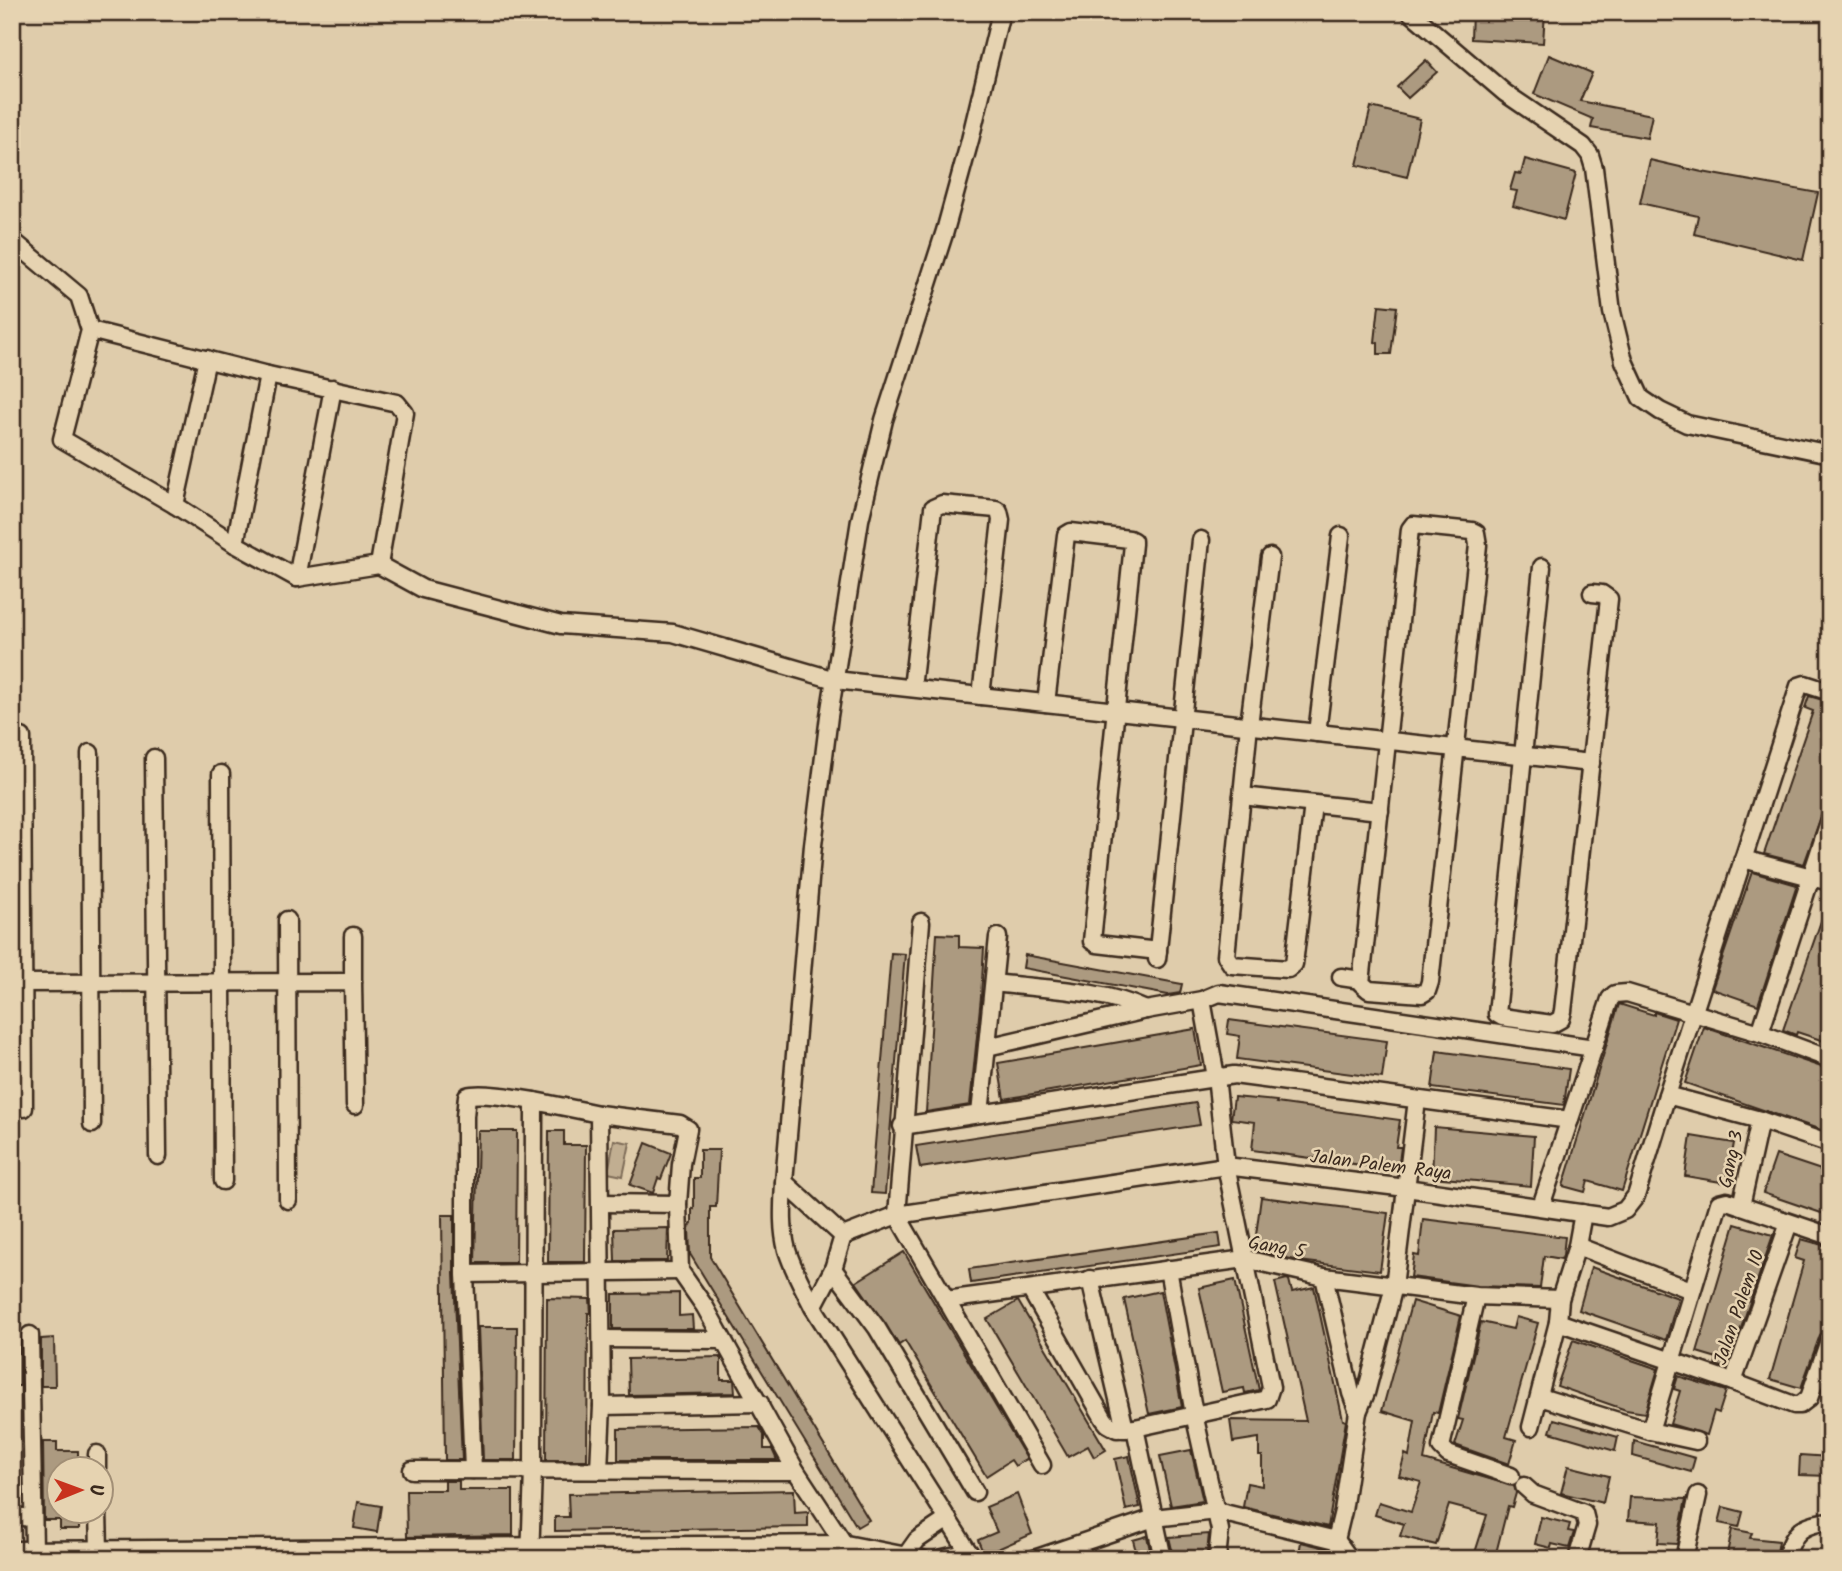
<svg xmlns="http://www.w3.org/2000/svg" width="1842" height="1571" font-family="Kalam,sans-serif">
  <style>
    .garden { fill: #c1ae91; stroke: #7e6c58; stroke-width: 2 }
    .building { fill: #ac9a80; stroke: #3b2a1e; stroke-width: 2 }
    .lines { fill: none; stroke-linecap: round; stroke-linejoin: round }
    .street-casing { stroke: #3b2a1e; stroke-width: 21 }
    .street { stroke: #e6d3b1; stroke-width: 16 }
    .labels { text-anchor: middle; stroke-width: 5; stroke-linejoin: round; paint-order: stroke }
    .street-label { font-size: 19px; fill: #3b2a1e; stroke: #e6d3b1 }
  </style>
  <rect width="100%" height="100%" fill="#dfccab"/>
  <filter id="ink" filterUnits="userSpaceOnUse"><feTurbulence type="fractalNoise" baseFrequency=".0143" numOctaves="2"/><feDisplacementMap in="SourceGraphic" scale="14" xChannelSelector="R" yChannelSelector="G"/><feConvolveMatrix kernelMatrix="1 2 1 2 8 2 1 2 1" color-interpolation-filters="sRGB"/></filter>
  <g filter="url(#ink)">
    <path class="garden" d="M614 1140 630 1143 623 1176 608 1173Z"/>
    <g class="building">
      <path d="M1472 12H1545L1543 43 1471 39Z"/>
      <path d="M1549 55 1592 73 1580 101 1652 115 1647 138 1591 128 1593 119 1534 94Z"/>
      <path d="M1426 60 1437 72 1408 98 1397 87Z"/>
      <path d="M1371 107 1420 119 1407 177 1357 165Z"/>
      <path d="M1525 159 1576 173 1564 220 1513 206 1517 191 1510 190 1515 173 1521 174Z"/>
      <path d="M1650 160 1702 172 1818 193 1803 260 1694 234 1698 216 1640 203Z"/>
      <path d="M1379 305 1397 307 1391 354H1378V343L1375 342Z"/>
      <path d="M1809 696 1830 702V792L1804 864 1764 854 1813 711 1805 708Z"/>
      <path d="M1752 872 1797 885 1758 1005 1712 989Z"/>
      <path d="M1828 901H1830V1043L1797 1032 1796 1035 1783 1030Z"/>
      <path d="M937 934 959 935V947L984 948 981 997 970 1105 926 1112Z"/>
      <path d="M891 953 905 954 885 1194 871 1193Z"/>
      <path d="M1025 955 1182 984 1180 993 1168 995 1023 968Z"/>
      <path d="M1619 1004 1654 1015V1012L1676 1019 1622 1191 1588 1181 1585 1192 1563 1186Z"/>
      <path d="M1229 1020 1387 1041 1382 1078 1237 1059 1240 1036 1227 1034Z"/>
      <path d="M1704 1027 1830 1070V1133L1685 1083Z"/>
      <path d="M1195 1029 1201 1065 1004 1099 998 1063Z"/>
      <path d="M1437 1051 1569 1069 1564 1105 1432 1088Z"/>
      <path d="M1234 1097 1277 1101 1276 1103 1400 1120 1396 1147H1401L1398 1170 1252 1150 1255 1122 1231 1119Z"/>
      <path d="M1196 1103 1200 1125 920 1168 916 1146Z"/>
      <path d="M1434 1127 1534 1136 1531 1186 1432 1177Z"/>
      <path d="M478 1131H517L516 1263H475Z"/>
      <path d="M549 1131H564V1145H586L585 1262H548Z"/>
      <path d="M1691 1136 1734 1143 1727 1183 1685 1176Z"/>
      <path d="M646 1143 671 1153 661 1179 658 1178 653 1193 630 1185Z"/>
      <path d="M700 1150H719L716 1207H710V1257L869 1520 857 1527 690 1254 689 1228 692 1223V1208L694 1209V1178H700Z"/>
      <path d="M1776 1155 1830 1173V1216L1763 1193Z"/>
      <path d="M1261 1197 1388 1213 1380 1271 1299 1261 1254 1250Z"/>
      <path d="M442 1215H454V1274L462 1460H445Z"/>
      <path d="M1423 1219 1565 1237 1563 1255 1562 1259 1544 1256 1540 1288 1478 1286 1411 1277 1414 1255 1419 1256Z"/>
      <path d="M1735 1224 1773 1235 1727 1369 1715 1365 1717 1358 1697 1352Z"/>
      <path d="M668 1228 667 1261H615L614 1229Z"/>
      <path d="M1219 1233 1221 1247 971 1283 969 1269Z"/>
      <path d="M1801 1239 1830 1247V1315L1826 1329 1820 1335 1801 1388 1770 1379 1804 1261 1795 1258Z"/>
      <path d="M904 1252 1027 1459 1015 1466 1011 1460 986 1476 905 1341 899 1345 856 1282Z"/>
      <path d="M1591 1267 1678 1298 1666 1340 1579 1310Z"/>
      <path d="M1287 1279 1289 1280 1292 1292 1314 1287 1343 1420 1346 1421 1328 1527 1243 1507 1247 1483 1262 1486V1456H1259V1438L1233 1442 1230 1420 1306 1421 1275 1282Z"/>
      <path d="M1235 1280 1259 1390 1245 1393 1244 1388 1222 1392 1199 1288Z"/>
      <path d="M1160 1291 1182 1407 1149 1414 1124 1299Z"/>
      <path d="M679 1293V1316L692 1315 693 1329H613V1294Z"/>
      <path d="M547 1298 590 1299 591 1313H588L587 1460H546Z"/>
      <path d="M1018 1301 1106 1450 1094 1457 1088 1446 1068 1457 987 1319Z"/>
      <path d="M1412 1301 1461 1316 1438 1413 1433 1412 1424 1460 1514 1486 1516 1493 1512 1507 1508 1506 1496 1553 1493 1552 1491 1559H1473L1487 1515 1449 1505 1436 1545 1400 1536 1404 1524 1375 1515 1379 1502 1411 1512 1421 1482 1399 1476 1405 1454 1409 1456 1415 1421 1382 1411Z"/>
      <path d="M1516 1317 1538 1323 1506 1437 1516 1440 1509 1464 1455 1445 1463 1420 1458 1419 1481 1322 1513 1329Z"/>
      <path d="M478 1327H517L516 1460H483Z"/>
      <path d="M54 1338 55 1386H41V1339Z"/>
      <rect x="12" y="1339" width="8" height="47"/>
      <path d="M1573 1340 1658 1369 1645 1413 1626 1410 1557 1386Z"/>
      <path d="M721 1357V1380H734L735 1393 629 1395 628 1359Z"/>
      <path d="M1678 1376 1726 1391 1719 1413 1714 1411 1707 1435 1670 1424 1680 1391 1674 1389Z"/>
      <path d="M1554 1419 1618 1437 1615 1451 1550 1432Z"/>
      <path d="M759 1427 764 1435V1449H772L777 1460H618V1429Z"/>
      <path d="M1634 1441 1695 1458 1691 1472 1633 1456Z"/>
      <path d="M43 1442H57V1451H78V1469H60V1520H44Z"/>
      <path d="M1191 1450 1203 1501 1171 1506 1160 1456Z"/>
      <path d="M1800 1455 1830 1457V1476L1799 1475Z"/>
      <path d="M1129 1456 1140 1507 1126 1510 1115 1459Z"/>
      <path d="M1568 1466 1609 1476 1603 1503 1561 1493Z"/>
      <path d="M445 1481H459V1490H513V1535L407 1537 406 1490H445Z"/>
      <path d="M794 1490 795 1513 808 1512V1527L555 1531V1517H569L568 1494Z"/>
      <path d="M1017 1494 1032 1534 984 1555 978 1540 997 1532 986 1507Z"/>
      <path d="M1630 1497 1686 1499 1677 1544 1658 1543 1660 1522 1628 1520Z"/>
      <path d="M358 1502 381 1506 377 1532 354 1528Z"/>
      <path d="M1723 1507 1743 1512 1739 1527 1719 1523Z"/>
      <rect x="60" y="1511" width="19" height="18"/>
      <path d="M1541 1517 1570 1524 1568 1531 1574 1532 1569 1548 1552 1544 1551 1548 1535 1544Z"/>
      <path d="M1732 1529 1752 1533 1750 1538 1779 1541 1776 1559H1726Z"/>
      <path d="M1209 1534 1207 1553 1173 1554 1169 1537Z"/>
      <path d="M1147 1536 1152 1559H1138L1133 1540Z"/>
      <path d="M1301 1542 1330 1549 1332 1552 1331 1559H1298Z"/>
    </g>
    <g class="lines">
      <defs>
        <g id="street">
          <path d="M1410 12 1505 93 1583 146 1590 155 1594 168 1612 312 1624 361 1641 398 1660 411 1687 424 1830 454"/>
          <path d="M12 240 79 296 90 330 62 439 175 505 235 544 297 578 379 565 423 589 561 625 673 633 835 680 1591 763"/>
          <path d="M90 330 268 375 397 403 405 413 379 565"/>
          <path d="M175 505 207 359"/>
          <path d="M1413 525 1472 531 1476 533 1478 545 1430 982 1427 991 1422 994 1369 990 1361 983 1410 529Z"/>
          <path d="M235 544 268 375"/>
          <path d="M1270 557 1249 725 1226 956 1232 965 1288 969 1294 964 1313 804"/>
          <path d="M1542 567 1497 1014 1502 1017 1552 1024 1561 1019 1563 1011 1609 599 1602 594 1592 593"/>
          <path d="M297 578 333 388"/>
          <path d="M912 688 933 508 942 504 996 509 999 511 1001 520 981 696"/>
          <path d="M1046 703 1066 535 1071 532 1129 539 1133 541V544L1092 941 1097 944 1158 951"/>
          <path d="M1317 733 1341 536"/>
          <path d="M12 735 22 737 24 1108"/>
          <path d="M90 753 92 1124"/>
          <path d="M154 758 158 1156"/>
          <path d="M221 774 223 1181"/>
          <path d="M1242 796 1380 811"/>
          <path d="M1743 859 1830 882"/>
          <path d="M287 920 288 1200"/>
          <path d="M921 922 897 1215 1042 1465"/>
          <path d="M1157 959 1201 540"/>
          <path d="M1341 977 1361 980"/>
          <path d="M353 982V936"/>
          <path d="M12 983 353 982 355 1105"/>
          <path d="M994 983C1041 989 1102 989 1146 1010"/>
          <path d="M1760 1033 1830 819"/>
          <path d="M987 1047 1146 1010 1202 1000 1219 993 1594 1048"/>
          <path d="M1667 1095 1799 686 1805 684 1830 692"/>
          <path d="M599 1114 680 1124 688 1129 681 1164 678 1204 680 1271 705 1307 796 1471 854 1559"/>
          <path d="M980 1114 998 937"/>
          <path d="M902 1126 1234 1075 1570 1120"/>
          <path d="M784 1182 843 1236 833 1269 813 1307"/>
          <path d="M601 1203 678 1204"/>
          <path d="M1541 1206 1610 999 1615 994 1627 993 1760 1033 1830 1059"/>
          <path d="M1741 1206 1760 1120"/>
          <path d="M843 1236 897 1215 1226 1166 1406 1188 1608 1217 1625 1210 1636 1196 1667 1095 1760 1120 1830 1144"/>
          <path d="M1577 1246 1583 1213"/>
          <path d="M833 1269 877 1328 975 1492"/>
          <path d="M1168 1269 1194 1414 1220 1530 1217 1559"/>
          <path d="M465 1274 680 1271"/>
          <path d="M1324 1277 1351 1393 1358 1412 1366 1393 1394 1286 1417 1100"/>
          <path d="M1090 1279 1125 1429"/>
          <path d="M1030 1289 1104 1419 1108 1424 1117 1429 1135 1428 1267 1399 1271 1387 1226 1166 1216 1077 1202 1000"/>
          <path d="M1476 1296 1441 1447 1448 1454 1511 1476"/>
          <path d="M946 1300 1245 1259 1324 1277 1476 1296 1560 1299"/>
          <path d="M1558 1322 1733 1382 1789 1223"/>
          <path d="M30 1335 34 1549"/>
          <path d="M602 1339 721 1340"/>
          <path d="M1733 1382 1794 1405H1800L1809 1398 1830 1338"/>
          <path d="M1540 1397 1650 1431 1696 1441"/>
          <path d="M602 1406 760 1403"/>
          <path d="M1531 1427 1558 1322 1560 1299 1577 1246 1691 1290"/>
          <path d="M1135 1428 1163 1559"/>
          <path d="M1650 1431 1719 1203 1727 1201 1830 1236"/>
          <path d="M97 1454V1470"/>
          <path d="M412 1470 796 1471"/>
          <path d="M473 1470 465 1274V1116L467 1096C488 1089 573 1109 599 1114L602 1406 599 1469"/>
          <path d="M1524 1486 1533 1494 1584 1513 1587 1525 1577 1559"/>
          <path d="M98 1512 99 1549"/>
          <path d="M12 1516 33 1518"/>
          <path d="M1336 1540 1343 1511 1358 1412"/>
          <path d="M12 1550 846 1544 922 1559"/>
          <path d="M907 1554 917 1540 948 1519"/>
          <path d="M1786 1557C1794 1531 1802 1524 1830 1521"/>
          <path d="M530 1559 533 1470 534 1101"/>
          <path d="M939 1559 969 1552"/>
          <path d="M973 1559 813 1307C804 1289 793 1270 787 1250 781 1228 783 1204 784 1182L813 845 829 716 860 520 884 420 945 231 970 140 1001 12"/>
          <path d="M1034 1559 1154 1518 1216 1511 1336 1540 1350 1559"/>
          <path d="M1684 1559 1698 1495"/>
        </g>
      </defs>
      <use href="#street" class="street-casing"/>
      <use href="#street" class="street"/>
    </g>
  </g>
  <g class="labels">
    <g class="street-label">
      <text transform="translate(1730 1159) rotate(-78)" y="7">Gang 3</text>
      <text transform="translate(1381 1164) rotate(7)" y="7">Jalan Palem Raya</text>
      <text transform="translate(1277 1246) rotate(10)" y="7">Gang 5</text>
      <text transform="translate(1738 1307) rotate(-71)" y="7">Jalan Palem 10</text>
    </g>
  </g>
  <rect width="1842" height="1571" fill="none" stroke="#e6d3b1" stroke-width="42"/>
  <rect x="21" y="21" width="1800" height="1529" fill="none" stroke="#3b2a1e" stroke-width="2.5" filter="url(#ink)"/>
  <g transform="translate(80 1490) rotate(89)"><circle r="33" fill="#e6d3b1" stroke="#a28f76" stroke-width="2"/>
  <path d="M0-5L12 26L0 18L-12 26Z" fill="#c8321e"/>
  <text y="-10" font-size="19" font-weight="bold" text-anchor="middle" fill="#3b2a1e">U</text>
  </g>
</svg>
